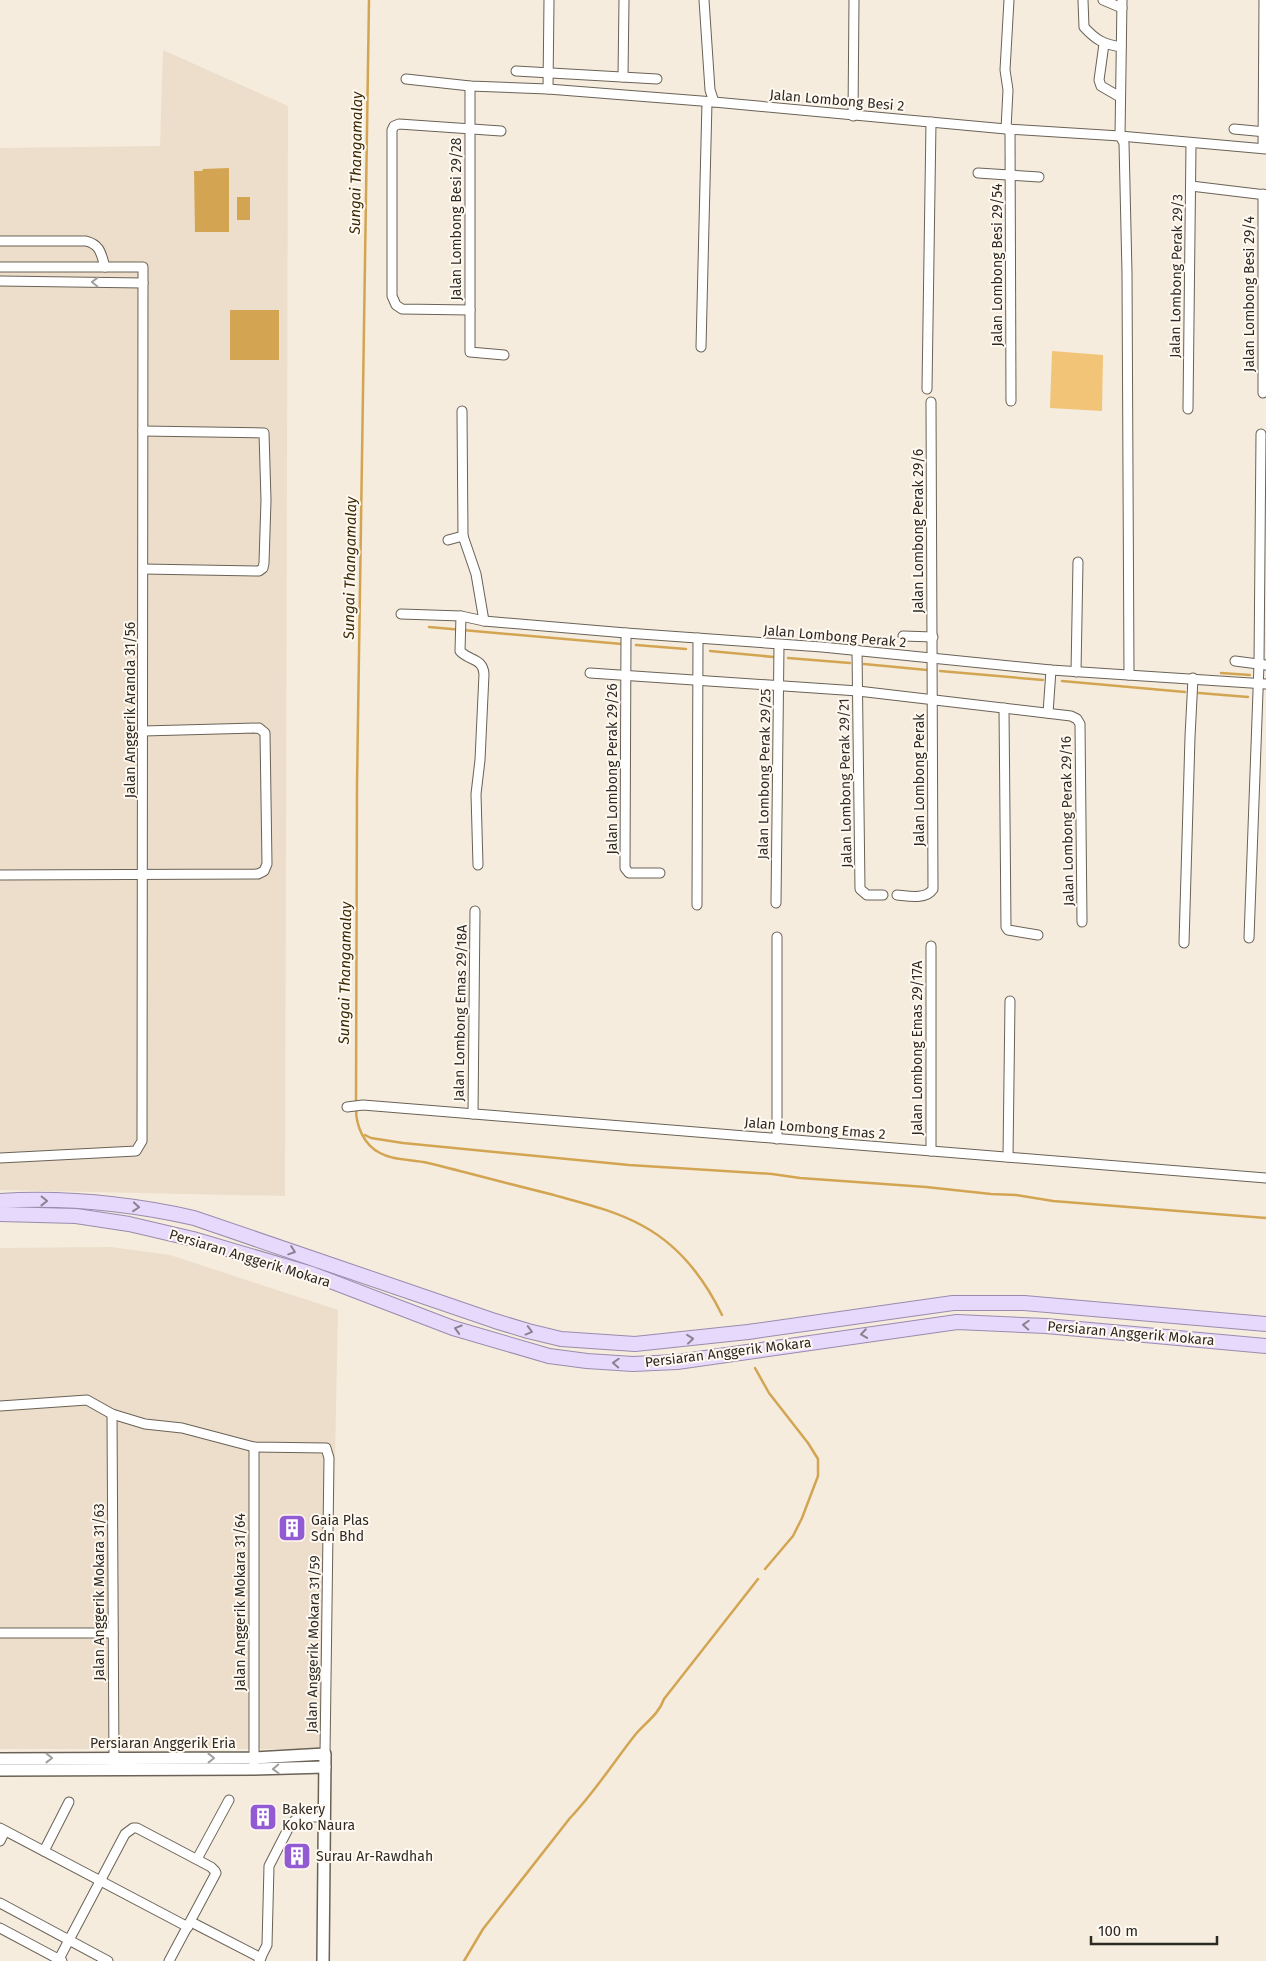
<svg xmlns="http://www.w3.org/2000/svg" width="1266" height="1961" font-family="'Fira Sans',sans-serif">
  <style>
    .built { fill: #ecdeca }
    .green { fill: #f1c478 }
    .water { fill: #d3a553 }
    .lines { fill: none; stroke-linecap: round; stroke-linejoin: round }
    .stream { stroke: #d3a553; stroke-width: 2.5 }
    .minor-casing { stroke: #6a6256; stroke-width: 11 }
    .tertiary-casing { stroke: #6a6256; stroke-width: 14 }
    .primary-casing { stroke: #9a8bae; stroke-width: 16 }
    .minor { stroke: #fff; stroke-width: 9 }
    .tertiary { stroke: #fff; stroke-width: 11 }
    .primary { stroke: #e6d9fb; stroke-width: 14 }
    .oneway { stroke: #a09f9c }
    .oneway2 { stroke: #8a8290 }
    .labels { text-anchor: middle; stroke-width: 4; stroke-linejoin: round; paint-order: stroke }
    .street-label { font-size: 14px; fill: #2d2a24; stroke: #fff9f1 }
    .poi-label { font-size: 14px; fill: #2d2a24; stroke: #fff9f1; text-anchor: start }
    .water-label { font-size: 15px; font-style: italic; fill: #3a2803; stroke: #fff9f1 }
  </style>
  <rect width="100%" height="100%" fill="#f5ecdd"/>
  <g class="built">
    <path d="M163 50 288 106 285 1196 0 1190V148L160 146Z"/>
    <path d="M111 1247 170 1255 338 1310 329 1749H0V1248Z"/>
  </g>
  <path class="green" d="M1052 351 1103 355 1102 411 1050 408Z"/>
  <g class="water">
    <path d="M229 168V232H195L194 171H202L203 169Z"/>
    <rect x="237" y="197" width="13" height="23"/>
    <rect x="230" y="310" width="49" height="50"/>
  </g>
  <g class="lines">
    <g class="stream">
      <path d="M429 627 622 644"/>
      <path d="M636 645 686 649"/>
      <path d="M710 651 774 657"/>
      <path d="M788 658 850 663"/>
      <path d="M864 664 927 670"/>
      <path d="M940 671 1043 680"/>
      <path d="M1221 673 1250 675"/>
      <path d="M1062 681 1185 692"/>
      <path d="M1199 693 1248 697"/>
      <path d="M356 1104 357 784 369 0"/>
      <path d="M356 1109C356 1126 364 1145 380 1153 394 1161 413 1159 428 1163 469 1173 509 1184 550 1194 582 1203 614 1210 643 1226 680 1246 704 1278 722 1315"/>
      <path d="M365 1135 371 1138 403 1143 629 1165 772 1174 800 1178 926 1187 991 1194 1016 1195 1053 1201 1266 1218"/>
      <path d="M755 1368 769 1393 808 1443 818 1459V1476L802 1518 793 1536 765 1569"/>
      <path d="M464 1961 483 1929 570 1818C594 1793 613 1763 635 1735 645 1723 659 1714 664 1699L758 1579"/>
    </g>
    <defs>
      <g id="minor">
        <path d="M704 0 710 90 714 102"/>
        <path d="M1083 0 1084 27C1096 40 1103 44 1121 47"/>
        <path d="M1103 0 1122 8"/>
        <path d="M1122 0 1120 136 1124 143 1127 273 1129 675"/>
        <path d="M1104 44 1099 80 1101 86 1120 97"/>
        <path d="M516 71 657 79"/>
        <path d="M623 77 624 0"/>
        <path d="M406 79 470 86 548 89 714 102 1006 129 1120 136 1266 149"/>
        <path d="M470 86V352L504 355"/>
        <path d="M548 89 549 0"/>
        <path d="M853 116 854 0"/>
        <path d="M1006 129 1008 90 1005 70 1009 0"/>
        <path d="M1010 129 1011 401"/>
        <path d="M1234 129 1266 132"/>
        <path d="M1263 148 1264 0"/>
        <path d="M978 173 1039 177"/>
        <path d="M1191 186 1266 195"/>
        <path d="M1263 194V393"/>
        <path d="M0 241H86C101 245 101 254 105 267"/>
        <path d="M0 267H143L142 1141 136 1151 0 1158"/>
        <path d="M0 281 143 283"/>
        <path d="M470 310 402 309 396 305 392 296V130L394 126 399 124 501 131"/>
        <path d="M701 347 707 102"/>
        <path d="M927 389 931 122"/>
        <path d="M1188 409 1191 144"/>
        <path d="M462 411 463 536"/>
        <path d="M448 540 463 536 476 574 484 621"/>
        <path d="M143 569 259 571 263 568 264 563 266 500 264 433 143 431"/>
        <path d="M401 614 461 616 484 621 626 633 822 647 1051 670 1266 684"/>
        <path d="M461 616 460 651C469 661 483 658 484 674L480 760 476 794 478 865"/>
        <path d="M626 633 625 868 629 873H660"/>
        <path d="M903 636 933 637"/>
        <path d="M857 650 860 889 867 895H883"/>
        <path d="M1235 661 1266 665"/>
        <path d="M1076 672 1078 562"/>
        <path d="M590 673 858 691 1071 716 1077 719 1080 724 1082 922"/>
        <path d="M1004 708 1006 927 1008 930 1038 935"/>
        <path d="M1048 713 1051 670"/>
        <path d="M0 875 258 874 264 871 267 864 265 733 259 728 143 731"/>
        <path d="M897 895C908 896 926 900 933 889L931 402"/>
        <path d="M776 903 779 645"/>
        <path d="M697 905 698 638"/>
        <path d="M1249 938 1259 664 1261 434"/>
        <path d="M1184 943 1190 737 1193 678"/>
        <path d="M931 946V1151"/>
        <path d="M347 1107 363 1105 1266 1178"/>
        <path d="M473 1114 475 911"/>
        <path d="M777 1139V937"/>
        <path d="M1008 1157 1010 1001"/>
        <path d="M0 1406 87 1400 112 1414 145 1424 182 1428 254 1447 326 1448 329 1458 325 1754"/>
        <path d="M112 1414 114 1764"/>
        <path d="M0 1633H113"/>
        <path d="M254 1764V1447"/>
        <path d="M0 1828 188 1927"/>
        <path d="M0 1841 5 1831"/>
        <path d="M44 1851 69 1802"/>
        <path d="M197 1859 229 1800"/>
        <path d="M0 1903 108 1961"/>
        <path d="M195 1924 261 1958"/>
        <path d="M0 1928 62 1961"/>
        <path d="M59 1959 125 1834 133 1828H137L211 1867 215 1871 216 1873 169 1961"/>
        <path d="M259 1961 267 1945 269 1866 289 1827 295 1820 300 1817H324"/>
      </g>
      <g id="tertiary">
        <path d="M0 1759 254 1758 325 1754 323 1961"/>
        <path d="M0 1770 254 1769 325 1767"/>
      </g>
      <g id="primary">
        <path d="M0 1201C65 1197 131 1204 194 1218L495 1321 528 1331 561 1339 635 1344 748 1332 953 1303H1024L1266 1324"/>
        <path d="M0 1214 76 1216 129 1224 193 1239 312 1274 453 1328 549 1356 587 1361 633 1364 677 1362 957 1322 1046 1326 1266 1346"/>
      </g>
    </defs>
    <use href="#minor" class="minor-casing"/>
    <use href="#tertiary" class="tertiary-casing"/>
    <use href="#primary" class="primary-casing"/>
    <use href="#minor" class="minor"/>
    <use href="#tertiary" class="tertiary"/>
    <use href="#primary" class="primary"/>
  </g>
  <defs><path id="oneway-chevron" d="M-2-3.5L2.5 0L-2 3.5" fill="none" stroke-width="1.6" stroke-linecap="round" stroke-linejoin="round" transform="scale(1.25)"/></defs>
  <g class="oneway">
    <use href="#oneway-chevron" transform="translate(95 282) rotate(-179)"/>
    <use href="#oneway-chevron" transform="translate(49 1758)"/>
    <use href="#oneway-chevron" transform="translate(211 1758) rotate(-1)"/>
    <use href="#oneway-chevron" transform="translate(276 1769) rotate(178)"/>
  </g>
  <g class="oneway2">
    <use href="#oneway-chevron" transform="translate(44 1201) rotate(1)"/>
    <use href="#oneway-chevron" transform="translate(136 1207) rotate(5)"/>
    <use href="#oneway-chevron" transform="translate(292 1251) rotate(19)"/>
    <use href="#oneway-chevron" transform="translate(1026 1325) rotate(-177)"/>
    <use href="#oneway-chevron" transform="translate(458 1329) rotate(-163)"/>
    <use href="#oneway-chevron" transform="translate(529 1331) rotate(15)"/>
    <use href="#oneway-chevron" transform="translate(864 1334) rotate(172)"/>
    <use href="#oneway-chevron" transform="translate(690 1339) rotate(-6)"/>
    <use href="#oneway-chevron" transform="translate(616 1363) rotate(-177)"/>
  </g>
  <defs>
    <symbol id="building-square" viewBox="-11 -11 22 22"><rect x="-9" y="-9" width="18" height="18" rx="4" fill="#925bd3" stroke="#fff9f1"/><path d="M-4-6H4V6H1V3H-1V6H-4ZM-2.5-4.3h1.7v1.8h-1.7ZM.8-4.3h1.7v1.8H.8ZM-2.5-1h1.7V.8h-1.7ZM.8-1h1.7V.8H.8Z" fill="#fff"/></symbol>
  </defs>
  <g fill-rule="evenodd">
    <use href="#building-square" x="276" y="1512" width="32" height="32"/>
    <use href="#building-square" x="247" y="1801" width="32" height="32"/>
    <use href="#building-square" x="281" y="1840" width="32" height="32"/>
  </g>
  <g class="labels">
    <g class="street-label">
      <text transform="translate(837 100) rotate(5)" y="5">Jalan Lombong Besi 2</text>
      <text transform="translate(456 219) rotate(-90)" y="5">Jalan Lombong Besi 29/28</text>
      <text transform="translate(997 265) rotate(-90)" y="5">Jalan Lombong Besi 29/54</text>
      <text transform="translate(1176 276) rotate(-89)" y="5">Jalan Lombong Perak 29/3</text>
      <text transform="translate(1249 294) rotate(-90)" y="5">Jalan Lombong Besi 29/4</text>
      <text transform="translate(918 531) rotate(-90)" y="5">Jalan Lombong Perak 29/6</text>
      <text transform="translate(835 636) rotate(5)" y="5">Jalan Lombong Perak 2</text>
      <text transform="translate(130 710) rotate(-90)" y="5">Jalan Anggerik Aranda 31/56</text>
      <text transform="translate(612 769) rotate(-90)" y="5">Jalan Lombong Perak 29/26</text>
      <text transform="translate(764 774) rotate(-89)" y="5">Jalan Lombong Perak 29/25</text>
      <text transform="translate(919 780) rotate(-90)" y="5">Jalan Lombong Perak</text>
      <text transform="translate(845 783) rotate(-91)" y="5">Jalan Lombong Perak 29/21</text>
      <text transform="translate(1067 821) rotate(-91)" y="5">Jalan Lombong Perak 29/16</text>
      <text transform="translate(460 1013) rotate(-89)" y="5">Jalan Lombong Emas 29/18A</text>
      <text transform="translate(917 1048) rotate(-90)" y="5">Jalan Lombong Emas 29/17A</text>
      <text transform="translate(815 1128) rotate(5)" y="5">Jalan Lombong Emas 2</text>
      <text transform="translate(250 1258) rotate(17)" y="5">Persiaran Anggerik Mokara</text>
      <text transform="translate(1131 1333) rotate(5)" y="5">Persiaran Anggerik Mokara</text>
      <text transform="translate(728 1352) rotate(-7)" y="5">Persiaran Anggerik Mokara</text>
      <text transform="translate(99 1592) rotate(-90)" y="5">Jalan Anggerik Mokara 31/63</text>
      <text transform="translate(240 1602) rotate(-90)" y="5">Jalan Anggerik Mokara 31/64</text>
      <text transform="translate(313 1644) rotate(-89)" y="5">Jalan Anggerik Mokara 31/59</text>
      <text x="163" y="1748">Persiaran Anggerik Eria</text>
    </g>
    <g class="poi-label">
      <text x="311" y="1525">Gaia Plas<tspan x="311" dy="16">Sdn Bhd</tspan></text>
      <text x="282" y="1814">Bakery<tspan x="282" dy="16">Koko Naura</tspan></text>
      <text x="316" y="1861">Surau Ar-Rawdhah</text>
    </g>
    <g class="water-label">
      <text transform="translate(356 163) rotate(-89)" y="5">Sungai Thangamalay</text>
      <text transform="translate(350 568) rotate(-89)" y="5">Sungai Thangamalay</text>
      <text transform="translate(345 973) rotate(-89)" y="5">Sungai Thangamalay</text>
    </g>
  </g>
  <path d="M1091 1936v8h126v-8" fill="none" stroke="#2d2a24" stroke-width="2.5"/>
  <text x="1098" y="1936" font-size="15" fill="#2d2a24" stroke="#fff9f1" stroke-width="4" paint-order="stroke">100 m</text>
</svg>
